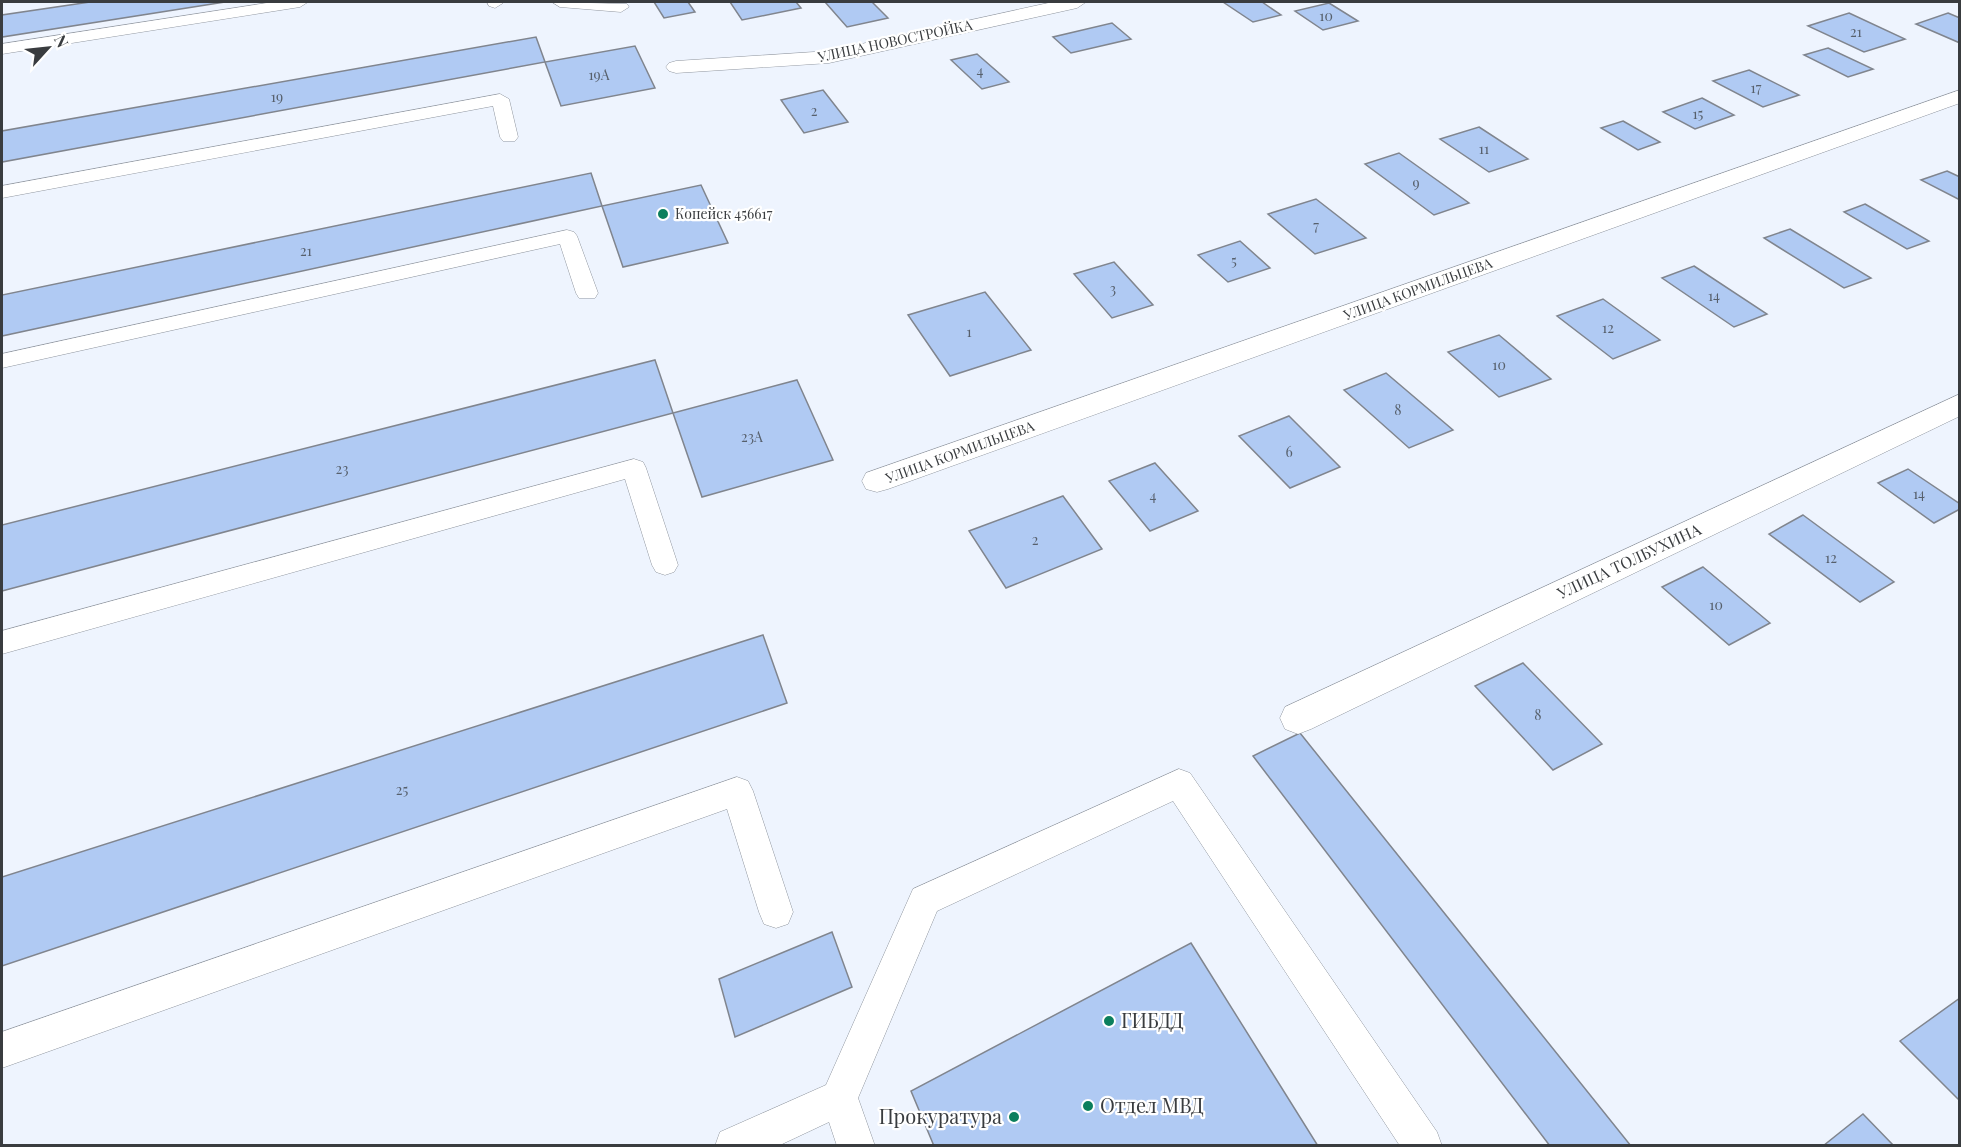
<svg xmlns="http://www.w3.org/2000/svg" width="1961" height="1147" font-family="'Playfair Display',serif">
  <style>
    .building { fill: #b0caf3; stroke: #80858e; stroke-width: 1.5 }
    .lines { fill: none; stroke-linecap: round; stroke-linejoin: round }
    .service-casing { stroke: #90969f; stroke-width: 1 }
    .minor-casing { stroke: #90969f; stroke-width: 1 }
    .service { fill: #fff; fill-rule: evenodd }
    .minor { fill: #fff; fill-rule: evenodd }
    .poi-dot { fill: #0c7f5d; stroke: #fff; stroke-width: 2 }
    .labels { text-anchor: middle; stroke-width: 4.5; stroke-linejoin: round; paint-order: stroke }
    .number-label { font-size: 14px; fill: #57606c }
    .far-street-label { font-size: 14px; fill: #393c3f; stroke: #fff }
    .far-poi-label { font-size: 14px; fill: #393c3f; stroke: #fff; text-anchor: start }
    .street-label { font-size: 16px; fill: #393c3f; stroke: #fff }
    .near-poi-label { font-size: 20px; fill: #393c3f; stroke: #fff; text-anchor: start }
  </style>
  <rect width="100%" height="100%" fill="#eef4fe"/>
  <g class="building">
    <path d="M90 2H225L2 37V15Z"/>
    <path d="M654 2H688L695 12 664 18Z"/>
    <path d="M730 2H796L801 8 742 20Z"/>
    <path d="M825 2H872L888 18 847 27Z"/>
    <path d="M1223 2H1262L1281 15 1253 22Z"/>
    <path d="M1329 3 1358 21 1323 30 1295 11Z"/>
    <path d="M1849 13 1905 39 1864 52 1808 26Z"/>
    <path d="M1948 13 1960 18V43L1916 24Z"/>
    <path d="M1112 23 1131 39 1071 53 1053 37Z"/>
    <path d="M536 37 545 62 2 162V131Z"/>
    <path d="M635 46 655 88 561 106 545 62Z"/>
    <path d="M1828 48 1873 69 1848 77 1804 55Z"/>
    <path d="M977 54 1009 82 982 89 951 60Z"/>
    <path d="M1749 70 1799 95 1763 107 1713 81Z"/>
    <path d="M823 90 848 122 804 133 781 100Z"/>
    <path d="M1702 98 1734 115 1695 129 1663 112Z"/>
    <path d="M1623 121 1660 142 1638 150 1601 128Z"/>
    <path d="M1479 127 1528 159 1489 172 1440 139Z"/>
    <path d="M1399 153 1469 203 1434 215 1365 164Z"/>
    <path d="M1947 171 1960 177V200L1921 180Z"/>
    <path d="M591 173 602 206 2 336V295Z"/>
    <path d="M701 185 728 243 623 267 602 206Z"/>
    <path d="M1316 199 1366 238 1315 254 1268 214Z"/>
    <path d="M1865 204 1929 241 1907 249 1844 212Z"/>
    <path d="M1790 229 1871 278 1844 288 1764 238Z"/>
    <path d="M1240 241 1270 268 1228 282 1198 255Z"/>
    <path d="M1114 262 1153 305 1112 318 1074 274Z"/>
    <path d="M1694 266 1767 314 1734 327 1662 278Z"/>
    <path d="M985 292 1031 350 950 376 908 315Z"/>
    <path d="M1603 299 1660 340 1613 359 1557 316Z"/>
    <path d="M1499 335 1551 379 1499 397 1448 352Z"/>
    <path d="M655 360 673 413 2 591V525Z"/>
    <path d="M1386 373 1453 430 1409 448 1344 390Z"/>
    <path d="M797 380 833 460 702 497 673 413Z"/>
    <path d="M1289 416 1340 467 1290 488 1239 436Z"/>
    <path d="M1155 463 1198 511 1150 531 1109 481Z"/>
    <path d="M1908 469 1960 504V509L1934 523 1878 483Z"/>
    <path d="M1063 496 1102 549 1006 588 969 531Z"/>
    <path d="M1803 515 1894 582 1860 602 1769 534Z"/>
    <path d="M1703 567 1770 623 1729 645 1662 587Z"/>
    <path d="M763 635 787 703 2 966V877Z"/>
    <path d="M1523 663 1602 744 1553 770 1475 686Z"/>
    <path d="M1300 733 1631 1146H1550L1253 756Z"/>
    <path d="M832 932 852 987 735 1037 719 979Z"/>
    <path d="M1191 943 1318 1146H934L911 1091Z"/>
    <path d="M1960 998V1101L1900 1041Z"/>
    <path d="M1863 1114 1894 1146H1823Z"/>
  </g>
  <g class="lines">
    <defs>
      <g id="service">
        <path d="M273 2H308L300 7 2 54V44Z"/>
        <path d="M487 2H502L503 3 495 8 489 6Z"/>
        <path d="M552 2 627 4 629 7 621 12 560 7Z"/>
        <path d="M500 94 509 99 518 137 515 141H503L500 137 493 106 2 198V186Z"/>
        <path d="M567 230 574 232 577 236 598 293 595 298H579L576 293 560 244 2 368V354Z"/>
        <path d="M634 459 643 462 646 468 678 565 674 572 665 575 656 572 652 565 625 479 2 654V631Z"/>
        <path d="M1179 769 1190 773 1437 1132 1442 1146H1400L1173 801 937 911 858 1098 875 1146H837L829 1122 778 1146H715L720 1132 826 1085 913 889Z"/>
        <path d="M737 777 748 781 753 791 793 912 788 924 776 928 764 924 759 912 727 809 2 1068V1032Z"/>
      </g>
      <g id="minor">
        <path d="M1053 2H1086L1077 8 829 63 676 73 669 71 666 67 669 63 676 61 829 51Z"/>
        <path d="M1960 90V103L888 489 877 492 866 489 862 481 866 473Z"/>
        <path d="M1960 394V416L1311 729 1298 734 1285 729 1280 718 1285 707Z"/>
      </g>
    </defs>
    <use href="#service" class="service-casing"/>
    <use href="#minor" class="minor-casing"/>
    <use href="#service" class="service"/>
    <use href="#minor" class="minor"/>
  </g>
  <g class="poi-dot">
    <circle cx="663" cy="214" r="6"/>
    <circle cx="1109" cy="1021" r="6"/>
    <circle cx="1088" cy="1106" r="6"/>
    <circle cx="1014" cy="1117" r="6"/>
  </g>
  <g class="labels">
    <g class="number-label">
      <text x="1326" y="21">10</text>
      <text x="1856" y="37">21</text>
      <text x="980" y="76">4</text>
      <text x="599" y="80">19А</text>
      <text x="1756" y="93">17</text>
      <text x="277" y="102">19</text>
      <text x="814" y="116">2</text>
      <text x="1698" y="119">15</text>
      <text x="1484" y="154">11</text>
      <text x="1416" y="188">9</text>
      <text x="1316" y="231">7</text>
      <text x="306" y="256">21</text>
      <text x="1234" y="266">5</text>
      <text x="1113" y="294">3</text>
      <text x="1714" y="301">14</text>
      <text x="1608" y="333">12</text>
      <text x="969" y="337">1</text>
      <text x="1499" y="370">10</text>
      <text x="1398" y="415">8</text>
      <text x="752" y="442">23А</text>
      <text x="1289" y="457">6</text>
      <text x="342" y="474">23</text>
      <text x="1919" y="499">14</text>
      <text x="1153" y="501">4</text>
      <text x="1035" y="545">2</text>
      <text x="1831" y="563">12</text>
      <text x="1716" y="610">10</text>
      <text x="1538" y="720">8</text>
      <text x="402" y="795">25</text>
    </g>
    <g class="far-street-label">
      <text transform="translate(895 41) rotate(-12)" y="5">УЛИЦА НОВОСТРОЙКА</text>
      <text transform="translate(1418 289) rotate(-20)" y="5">УЛИЦА КОРМИЛЬЦЕВА</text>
      <text transform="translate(960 452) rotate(-20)" y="5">УЛИЦА КОРМИЛЬЦЕВА</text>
    </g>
    <g class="far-poi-label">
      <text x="675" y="219">Копейск 456617</text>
    </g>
    <g class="street-label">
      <text transform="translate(1629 561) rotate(-25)" y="6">УЛИЦА ТОЛБУХИНА</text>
    </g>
    <g class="near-poi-label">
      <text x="1121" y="1028">ГИБДД</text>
      <text x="1100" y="1113">Отдел МВД</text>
      <text x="1002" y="1124" text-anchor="end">Прокуратура</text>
    </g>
  </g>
  <rect width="1961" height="1147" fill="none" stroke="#393c3f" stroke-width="6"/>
  <g transform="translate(48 48) rotate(63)" stroke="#ffffff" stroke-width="4.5" paint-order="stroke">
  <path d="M0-4.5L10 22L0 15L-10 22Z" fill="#393c3f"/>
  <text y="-9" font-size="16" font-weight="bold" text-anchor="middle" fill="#393c3f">N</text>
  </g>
</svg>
